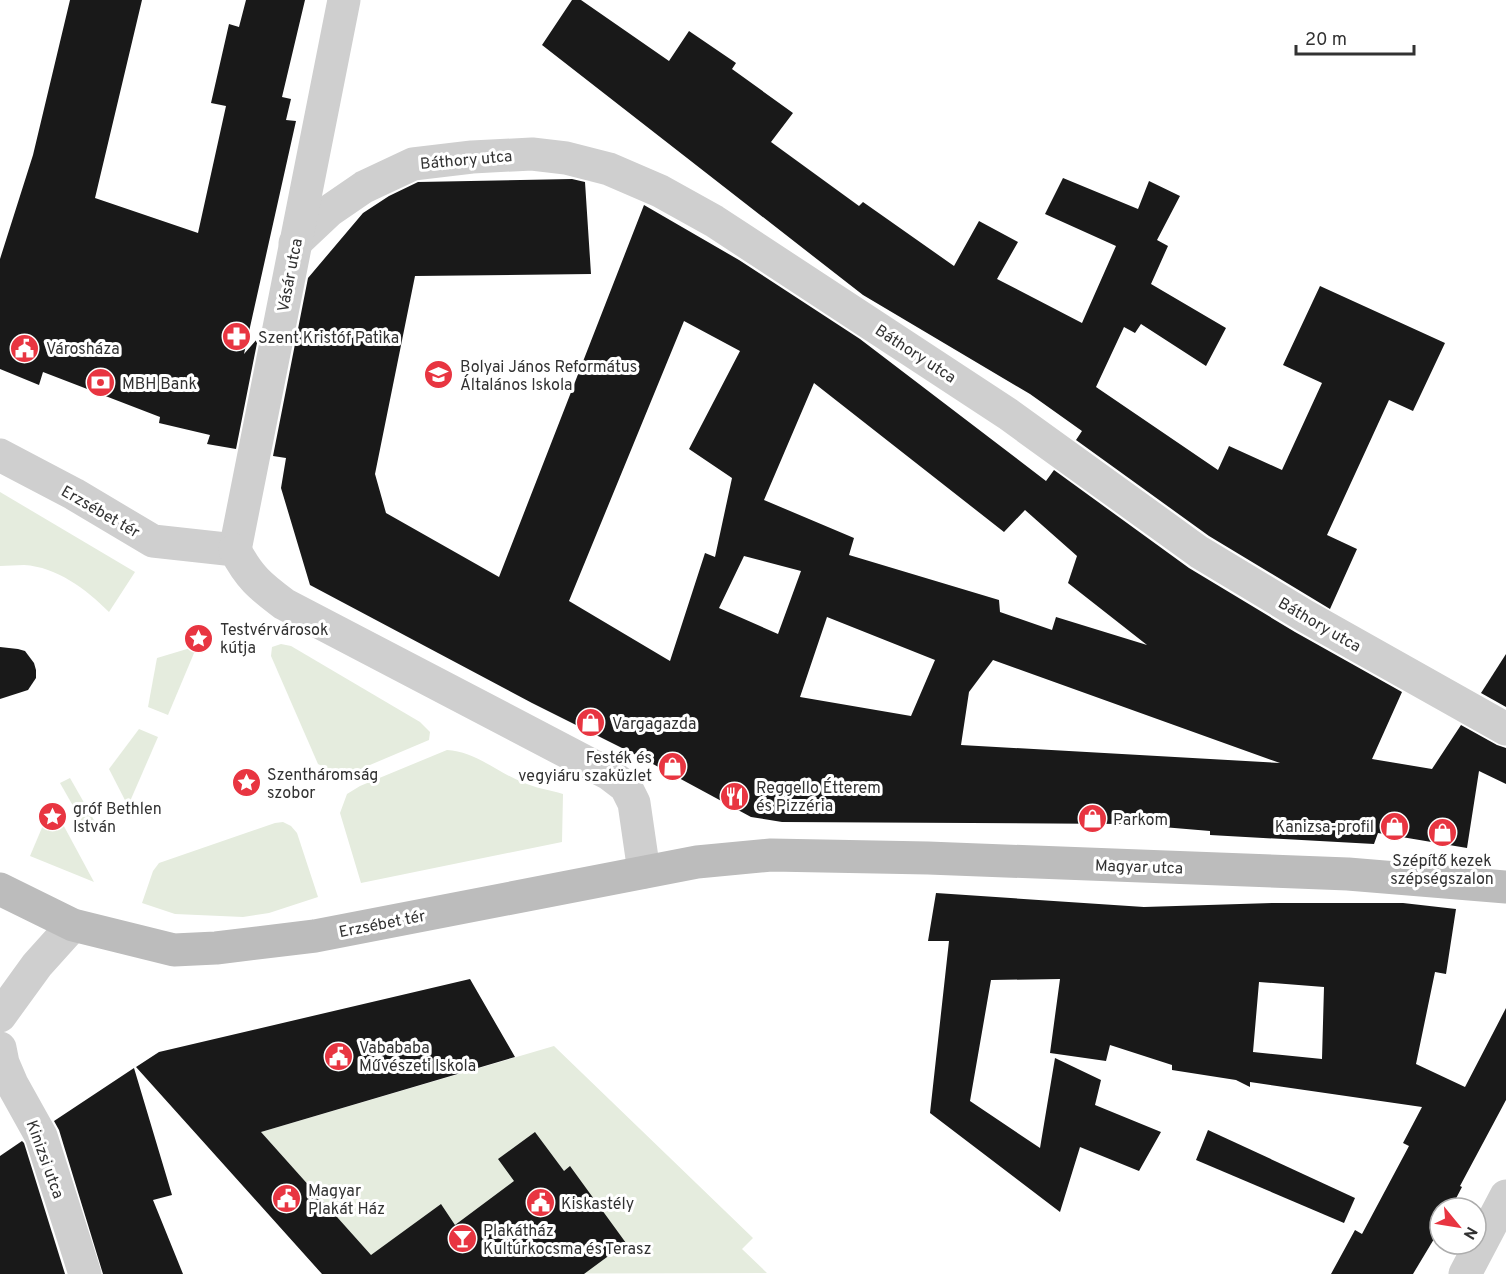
<svg xmlns="http://www.w3.org/2000/svg" width="1506" height="1274" font-family="Overpass,sans-serif">
  <style>
    .green { fill: #e5ecde }
    .building { fill: #191919; fill-rule: evenodd }
    .lines { fill: none; stroke-linecap: round; stroke-linejoin: round }
    .street { stroke: #cfcfcf; stroke-width: 33 }
    .secondary { stroke: #bcbcbc; stroke-width: 33 }
    .labels { text-anchor: middle; stroke-width: 6; stroke-linejoin: round; paint-order: stroke }
    .street-label { font-size: 16px; fill: #323232; stroke: #fff }
    .poi-label { font-size: 16px; fill: #323232; stroke: #fff; text-anchor: start }
  </style>
  <rect width="100%" height="100%" fill="#fff"/>
  <g class="green">
    <path d="M0 492 135 572 109 612C86 589 57 567 24 565 16 565 8 566 0 566Z"/>
    <path d="M281 644 291 646 420 722 430 732 429 740 351 773 340 775 318 764 271 656 272 647Z"/>
    <path d="M197 646 168 715 148 707 157 658Z"/>
    <path d="M139 729 158 737 128 806 109 769Z"/>
    <path d="M447 750C474 751 497 772 522 782 535 788 550 790 563 794L562 842 361 883 340 813 347 794 360 786Z"/>
    <path d="M70 778 99 829 89 834 60 783Z"/>
    <path d="M52 804 94 882 30 856Z"/>
    <path d="M283 822 291 826 297 833 318 897 269 913 243 917 175 914 142 903 153 871 159 863 275 823Z"/>
    <path d="M554 1046 753 1238 742 1249 767 1273 387 1274 261 1132Z"/>
  </g>
  <g class="building">
    <path d="M70 0H142L95 198 198 233 226 106 211 103 229 24 239 27 246 0H305L282 97 291 99 286 120 296 121 244 354 258 338 236 449 207 444 210 435 159 423 160 417 43 372 39 385 0 369V259L33 155Z"/>
    <path d="M572 0H581L669 61 689 31 736 63 732 69 793 113 771 142 859 206 863 202 954 266 979 221 1018 242 997 279 1082 323 1116 246 1045 214 1063 178 1138 209 1149 181 1180 196 1157 240 1168 246 1151 284 1226 328 1206 366 1141 324 1135 333 1124 327 1096 387 1218 470 1229 446 1282 470 1322 383 1283 365 1320 286 1445 343 1413 411 1389 400 1327 535 1357 549 1330 609 1209 536 1076 440 1082 431 1030 394 863 295 542 45Z"/>
    <path d="M572 179 585 182 591 274 415 276 375 474 386 513 499 577 644 205 739 260 860 339 1046 481 1054 470 1189 568 1295 632 1402 692 1372 759 1432 769 1461 725 1497 745 1506 748V784L1479 771 1467 848 1378 833 1374 844 1210 835V831L1127 824 782 822 751 817 640 757 532 703 310 585 281 488 286 458 273 456 308 278 363 213 389 196 418 182ZM684 321 740 351 689 449 732 478 715 557 705 553 670 661 569 601ZM814 383 1004 532 1025 510 1077 556 1068 583 1147 645 1056 617 1052 630 1000 612 999 600 849 555 854 538 764 500ZM744 556 801 571 778 634 719 608ZM827 617 935 660 911 716 800 697ZM993 660 1280 763 961 745 969 692Z"/>
    <path d="M0 647 18 649 25 651 34 663 36 670V678L28 690 0 699Z"/>
    <path d="M1506 654V707L1481 693Z"/>
    <path d="M936 893 1144 907 1274 903H1403L1456 909 1446 974 1435 972 1416 1064 1465 1087 1506 1008V1100L1460 1186 1462 1187 1451 1208H1440V1229L1413 1274H1331L1355 1230 1362 1234 1409 1146 1403 1143 1422 1107 1250 1082V1087L1236 1080 1172 1070V1065L1110 1045 1106 1061 1050 1053 1060 979 991 980 970 1101 1040 1148 1055 1058 1101 1080 1095 1105 1161 1132 1139 1171 1080 1147 1060 1212 930 1113 949 941H928ZM1259 982 1324 987 1322 1059 1253 1052Z"/>
    <path d="M470 979 515 1057 261 1132 371 1255 441 1204 455 1225 514 1181 498 1159 535 1132 564 1171 570 1166 626 1243 584 1274H322L136 1067 159 1052Z"/>
    <path d="M134 1068 172 1195 153 1200 183 1274H103L59 1130 54 1121Z"/>
    <path d="M1208 1130 1355 1198 1344 1223 1196 1160Z"/>
    <path d="M22 1141 24 1143 65 1274H0V1156Z"/>
  </g>
  <g class="lines">
    <g class="street">
      <path d="M295 243 329 211 364 187 413 164 472 157 532 154 566 158 609 169 660 191 714 221 1008 414 1199 552 1305 616 1506 729"/>
      <path d="M0 455 74 494 153 541 235 550"/>
      <path d="M235 550 344 0"/>
      <path d="M235 550C249 577 260 586 284 604L609 774 626 787 634 803 644 872"/>
      <path d="M0 1016 37 965 73 925"/>
      <path d="M0 1048 3 1063 12 1084 41 1136 85 1274"/>
      <path d="M1465 1274 1506 1196"/>
    </g>
    <path class="secondary" d="M0 889 73 925 174 950 216 948 315 936 697 862 771 855 928 858 1348 874 1506 887"/>
  </g>
  <defs>
    <symbol id="pharmacy-disc" viewBox="-11 -11 22 22"><circle r="9.5" fill="#e83541" stroke="#fff"/><path d="M-2-6h4v4h4v4h-4v4h-4v-4h-4v-4h4Z" fill="#fff"/></symbol>
    <symbol id="civic-disc" viewBox="-11 -11 22 22"><circle r="9.5" fill="#e83541" stroke="#fff"/><path d="M-.6-6.5H3V-4.5H.6V-3L4-1V1h2V6H-6V1h2V-1L-.6-3ZM-1.2 2.5V6h2.4V2.5Z" fill="#fff"/></symbol>
    <symbol id="school-disc" viewBox="-11 -11 22 22"><circle r="9.5" fill="#e83541" stroke="#fff"/><path d="M0-5L7-2L0 1L-7-2ZM-4 1L0 2.5L4 1V4Q0 6-4 4Z" fill="#fff"/></symbol>
    <symbol id="bank-disc" viewBox="-11 -11 22 22"><circle r="9.5" fill="#e83541" stroke="#fff"/><path d="M-6-4H6V4H-6ZM0-2.3a2.3 2.3 0 1 0 0 4.6a2.3 2.3 0 1 0 0-4.6Z" fill="#fff"/></symbol>
    <symbol id="sight-disc" viewBox="-11 -11 22 22"><circle r="9.5" fill="#e83541" stroke="#fff"/><path d="M0-6L1.8-2.2L6-1.7L2.9 1.2L3.7 5.4L0 3.3L-3.7 5.4L-2.9 1.2L-6-1.7L-1.8-2.2Z" fill="#fff"/></symbol>
    <symbol id="shop-disc" viewBox="-11 -11 22 22"><circle r="9.5" fill="#e83541" stroke="#fff"/><path d="M-5-2.5h2.3a2.7 3.5 0 0 1 5.4 0H5L5.5 6h-11ZM-1.5-2.5h3a1.5 2.3 0 0 0-3 0Z" fill="#fff"/></symbol>
    <symbol id="restaurant-disc" viewBox="-11 -11 22 22"><circle r="9.5" fill="#e83541" stroke="#fff"/><path d="M-5-6h1v4h1v-4h1v4h1v-4h1v5L-1.5 .5V6h-2V.5L-5-1ZM5-6V6H3V1.5H1.5Q1.5-4 5-6Z" fill="#fff"/></symbol>
    <symbol id="bar-disc" viewBox="-11 -11 22 22"><circle r="9.5" fill="#e83541" stroke="#fff"/><path d="M-6-5H6L.8 .8V4.5H3.5V6h-7V4.5H-.8V.8Z" fill="#fff"/></symbol>
  </defs>
  <g fill-rule="evenodd">
    <use href="#pharmacy-disc" x="220" y="320" width="33" height="33"/>
    <use href="#civic-disc" x="8" y="332" width="33" height="33"/>
    <use href="#school-disc" x="422" y="358" width="33" height="33"/>
    <use href="#bank-disc" x="84" y="366" width="33" height="33"/>
    <use href="#sight-disc" x="182" y="622" width="33" height="33"/>
    <use href="#shop-disc" x="574" y="706" width="33" height="33"/>
    <use href="#shop-disc" x="656" y="750" width="33" height="33"/>
    <use href="#sight-disc" x="230" y="766" width="33" height="33"/>
    <use href="#restaurant-disc" x="718" y="780" width="33" height="33"/>
    <use href="#sight-disc" x="36" y="800" width="33" height="33"/>
    <use href="#shop-disc" x="1076" y="802" width="33" height="33"/>
    <use href="#shop-disc" x="1378" y="810" width="33" height="33"/>
    <use href="#shop-disc" x="1426" y="816" width="33" height="33"/>
    <use href="#civic-disc" x="322" y="1040" width="33" height="33"/>
    <use href="#civic-disc" x="270" y="1182" width="33" height="33"/>
    <use href="#civic-disc" x="524" y="1186" width="33" height="33"/>
    <use href="#bar-disc" x="446" y="1222" width="33" height="33"/>
  </g>
  <g class="labels">
    <g class="street-label">
      <text transform="translate(466 159) rotate(-5)" y="6">Báthory utca</text>
      <text transform="translate(289 275) rotate(-79)" y="6">Vásár utca</text>
      <text transform="translate(916 353) rotate(33)" y="6">Báthory utca</text>
      <text transform="translate(101 511) rotate(30)" y="6">Erzsébet tér</text>
      <text transform="translate(1320 624) rotate(30)" y="6">Báthory utca</text>
      <text transform="translate(1139 866) rotate(2)" y="6">Magyar utca</text>
      <text transform="translate(382 923) rotate(-11)" y="6">Erzsébet tér</text>
      <text transform="translate(46 1159) rotate(70)" y="6">Kinizsi utca</text>
    </g>
    <g class="poi-label">
      <text x="258" y="343">Szent Kristóf Patika</text>
      <text x="46" y="354">Városháza</text>
      <text x="460" y="372">Bolyai János Református<tspan x="460" dy="18">Általános Iskola</tspan></text>
      <text x="122" y="389">MBH Bank</text>
      <text x="220" y="635">Testvérvárosok<tspan x="220" dy="18">kútja</tspan></text>
      <text x="612" y="729">Vargagazda</text>
      <text x="652" y="763" text-anchor="end">Festék és<tspan x="652" dy="18">vegyiáru szaküzlet</tspan></text>
      <text x="267" y="780">Szentháromság<tspan x="267" dy="18">szobor</tspan></text>
      <text x="756" y="793">Reggello Étterem<tspan x="756" dy="18">és Pizzéria</tspan></text>
      <text x="73" y="814">gróf Bethlen<tspan x="73" dy="18">István</tspan></text>
      <text x="1113" y="825">Parkom</text>
      <text x="1374" y="832" text-anchor="end">Kanizsa-profil</text>
      <text x="1442" y="866" text-anchor="middle">Szépítő kezek<tspan x="1442" dy="18">szépségszalon</tspan></text>
      <text x="359" y="1053">Vabababa<tspan x="359" dy="18">Művészeti Iskola</tspan></text>
      <text x="308" y="1196">Magyar<tspan x="308" dy="18">Plakát Ház</tspan></text>
      <text x="561" y="1209">Kiskastély</text>
      <text x="483" y="1236">Plakátház<tspan x="483" dy="18">Kultúrkocsma és Terasz</tspan></text>
    </g>
  </g>
  <g transform="translate(1458 1226) rotate(120)"><circle r="28" fill="#ffffff" stroke="#adadad" stroke-width="1.5"/>
  <path d="M0-4.5L10 22L0 15L-10 22Z" fill="#e83541"/>
  <text y="-9" font-size="16" font-weight="bold" text-anchor="middle" fill="#323232">N</text>
  </g>
  <path d="M1296 45v9h118v-9" fill="none" stroke="#323232" stroke-width="3"/>
  <text x="1305" y="45" font-size="18" fill="#323232" stroke="#ffffff" stroke-width="4.5" paint-order="stroke">20 m</text>
</svg>
